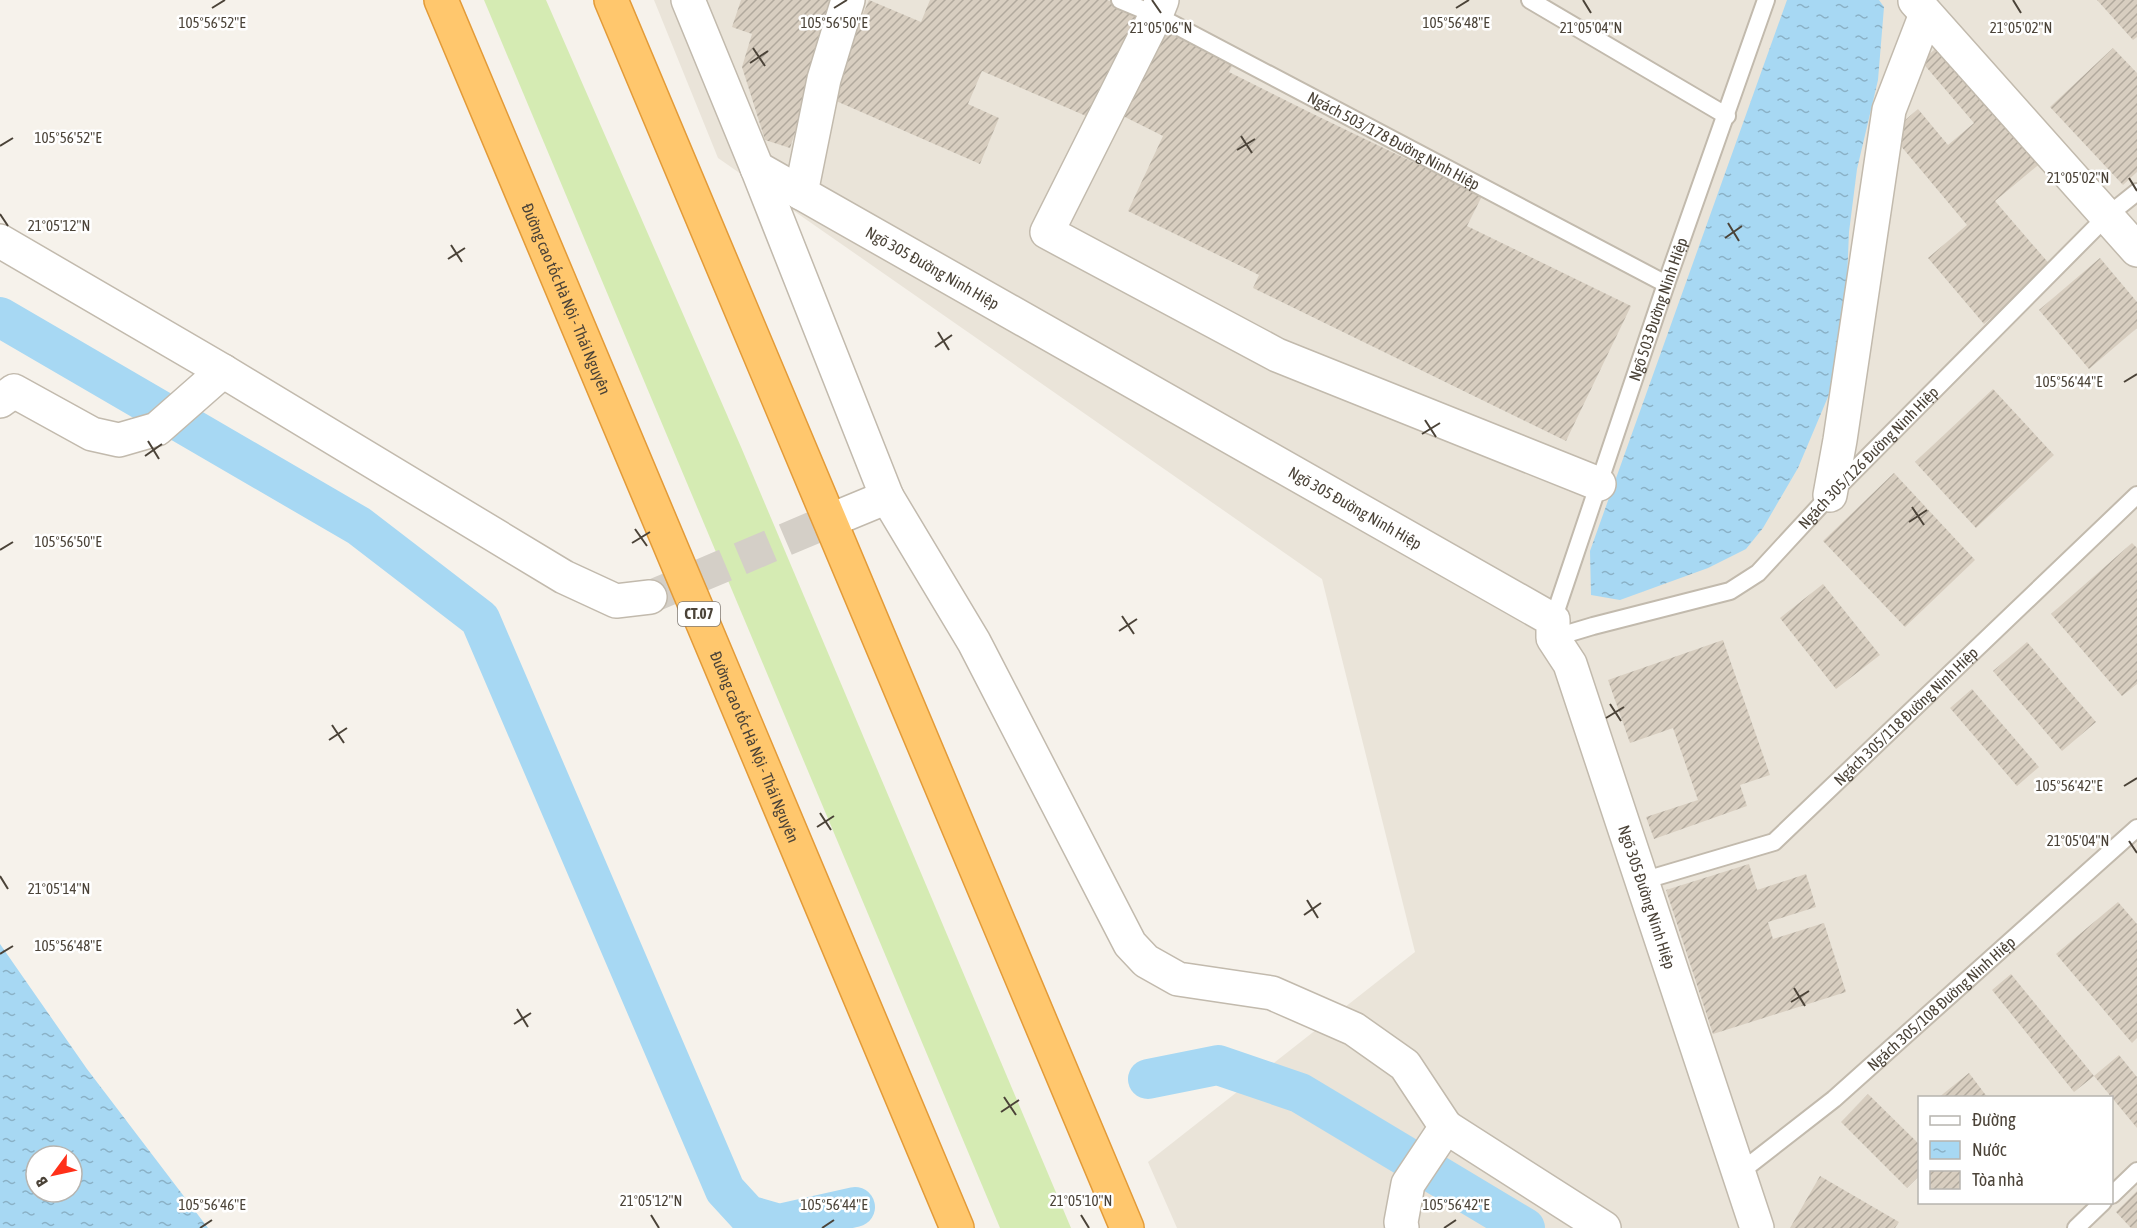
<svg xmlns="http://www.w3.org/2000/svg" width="2137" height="1228" font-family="'Asap Condensed',sans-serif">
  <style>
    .residential { fill: #eae4d9; fill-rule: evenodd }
    .grass { fill: #d5ebb3 }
    .water { fill: url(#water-ripples); fill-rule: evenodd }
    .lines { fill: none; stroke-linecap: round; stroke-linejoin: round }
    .canal { stroke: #a7d8f3; stroke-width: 40 }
    .building { fill: url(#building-hatch) }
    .street-tunnel { stroke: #d4cfc7; stroke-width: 33; stroke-dasharray: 33 16; stroke-linecap: butt }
    .lane-casing { stroke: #c2baad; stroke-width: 20 }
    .street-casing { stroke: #c2baad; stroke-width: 36 }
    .highway-casing { stroke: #e39b38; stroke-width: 36 }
    .lane { stroke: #fff; stroke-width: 16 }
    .street { stroke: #fff; stroke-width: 33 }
    .highway { stroke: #ffc76d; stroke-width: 33 }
    .ticks { fill: none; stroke: #4b4338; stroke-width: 2 }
    .labels { text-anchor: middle; stroke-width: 5; stroke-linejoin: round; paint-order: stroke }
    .shield { fill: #fff; stroke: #817b74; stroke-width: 1.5 }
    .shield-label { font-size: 15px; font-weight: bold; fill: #4b4338 }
    .street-label { font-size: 16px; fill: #4b4338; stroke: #fff }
    .ticks-label { font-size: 15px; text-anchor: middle; fill: #4b4338; stroke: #fff; stroke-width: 5; stroke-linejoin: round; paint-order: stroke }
  </style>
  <defs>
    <pattern id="water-ripples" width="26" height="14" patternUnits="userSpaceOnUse" patternTransform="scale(1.5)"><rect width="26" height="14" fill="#a7d8f3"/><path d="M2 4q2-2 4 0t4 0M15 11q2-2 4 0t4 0" fill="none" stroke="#8ab1c6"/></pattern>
    <pattern id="building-hatch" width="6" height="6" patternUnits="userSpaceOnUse" patternTransform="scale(1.5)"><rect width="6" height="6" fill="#d8cec0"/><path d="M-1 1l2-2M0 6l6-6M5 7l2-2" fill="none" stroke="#b1a99d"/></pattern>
  </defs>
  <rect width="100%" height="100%" fill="#f6f2eb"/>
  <path class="residential" d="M654 0H2137V1228H1177L1148 1162 1415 952 1322 579 718 158ZM1920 1098H2112V1202H1920Z"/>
  <path class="grass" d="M484 0H546L741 447 1071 1228H1000Z"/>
  <g class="water">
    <path d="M1787 0H1879L1884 7 1878 80 1857 169 1849 232 1846 305 1833 385 1798 468 1763 528 1746 549 1708 568 1620 600 1591 595 1590 551Z"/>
    <path d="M0 944 87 1069 208 1228H0ZM36 1156H72V1192H36Z"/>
  </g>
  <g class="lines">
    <g class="canal">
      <path d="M0 317 359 526 480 619 725 1190 748 1215 779 1224 855 1207"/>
      <path d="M1148 1079 1218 1065 1300 1093 1525 1228"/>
    </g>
  </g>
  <g class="building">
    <path d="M741 0H838L790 148 765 140 742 67 752 34 732 27Z"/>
    <path d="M869 0 921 22 930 0H1107L1138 13 1093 119 982 71 968 104 999 118 980 164 827 97Z"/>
    <path d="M2097 0H2137V37L2133 40Z"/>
    <path d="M1158 28 1233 64 1229 72 1309 112 1456 183 1460 175 1486 188 1467 226 1631 306 1566 441 1253 288 1259 275 1128 211 1163 136 1117 113Z"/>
    <path d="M1947 39 2048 157 1995 201 2052 267 1984 324 1928 258 1967 225 1890 133 1918 109 1948 145 1974 123 1921 61Z"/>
    <path d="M2113 48 2137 73V172L2123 185 2050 107Z"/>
    <path d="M2100 258 2137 302V328L2089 369 2039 310Z"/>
    <path d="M1993 389 2054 455 1976 528 1915 462Z"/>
    <path d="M1894 473 1975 560 1905 627 1823 541Z"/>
    <path d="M2132 543 2137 548V684L2122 696 2051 614Z"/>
    <path d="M1823 584 1880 655 1836 689 1780 618Z"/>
    <path d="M1723 640 1770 775 1740 785 1747 806 1654 839 1646 817 1698 800 1673 728 1630 743 1608 680Z"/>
    <path d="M2027 642 2096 722 2062 751 1993 671Z"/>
    <path d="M1972 689 2039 767 2017 786 1950 708Z"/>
    <path d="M1749 864 1757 890 1806 874 1816 907 1768 922 1773 939 1824 923 1846 992 1713 1034 1666 890Z"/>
    <path d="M2118 902 2137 924V1038L2132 1043 2056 954Z"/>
    <path d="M2011 974 2094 1076 2074 1092 1992 990Z"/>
    <path d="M2119 1055 2137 1077V1128L2094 1076Z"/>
    <path d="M1969 1073 1988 1098H1938Z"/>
    <path d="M1868 1094 1920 1145V1175L1907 1188 1841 1122Z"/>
    <path d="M1820 1176 1899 1222 1895 1228H1790Z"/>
    <path d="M2137 1191V1228H2131L2116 1212Z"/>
  </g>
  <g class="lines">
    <path class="street-tunnel" d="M650 597 841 516"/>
    <defs>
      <g id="lane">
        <path id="s1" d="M1120 0 1156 15 1666 284"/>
        <path d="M1530 0 1727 116"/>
        <path id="s2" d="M1553 620 1666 284 1766 0"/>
        <path id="s3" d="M1553 638 1593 626 1730 591 1758 573 1830 495 2107 216 2137 192"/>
        <path id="s4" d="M1642 881 1774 842 2137 495"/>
        <path id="s5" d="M1739 1173 1834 1099 2137 828"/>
        <path d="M2112 1195 2137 1171"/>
        <path d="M2076 1228 2103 1202"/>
      </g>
      <g id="street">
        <path d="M688 0 757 168 887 497"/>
        <path d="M1162 0 1156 15 1047 232 1277 355 1599 484"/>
        <path d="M1915 1 2137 250"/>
        <path id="s6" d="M757 168 1553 620V638L1570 664 1757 1228"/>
        <path d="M801 193 824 79 848 0"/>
        <path d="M0 241 223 371 564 577 616 601 650 597"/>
        <path d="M0 401 14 391 92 434 119 440 157 429 223 371"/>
        <path d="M1830 495 1840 440 1889 110 1926 14"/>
        <path d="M841 516 887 497 974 642 1130 944 1146 961 1178 979 1272 993 1354 1029 1405 1065 1446 1127 1408 1184 1401 1222 1402 1228"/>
        <path d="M1446 1127 1604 1228"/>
      </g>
      <g id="highway">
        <path id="s7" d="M441 0 957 1228"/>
        <path d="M611 0 1127 1228"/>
      </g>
    </defs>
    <use href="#lane" class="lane-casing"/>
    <use href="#street" class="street-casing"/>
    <use href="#highway" class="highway-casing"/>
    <use href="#lane" class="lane"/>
    <use href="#street" class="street"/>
    <use href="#highway" class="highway"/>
  </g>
  <path class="ticks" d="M1152 0 1161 13M1583 0 1591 13M2013 0 2021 13M212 8 225 0M834 8 847 0M1456 8 1469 0M753 48 765 66M750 63 768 51M1241 136 1252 153M0 146 13 138M1237 150 1255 139M2129 178 2137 191M0 214 8 226M1728 223 1739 241M1725 238 1742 226M451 245 462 262M448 259 465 248M938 332 949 350M935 347 952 335M2124 382 2137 374M1425 420 1436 437M1422 434 1440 423M148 441 159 459M145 456 162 444M1912 507 1924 525M1909 522 1927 510M635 529 647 546M632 543 650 532M0 550 13 542M1122 616 1134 634M1119 631 1137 619M1610 704 1621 721M1606 718 1624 707M332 725 344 743M329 740 347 728M2124 786 2137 778M820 813 831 830M817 827 834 816M2129 841 2137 853M0 876 8 889M1307 900 1318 918M1304 915 1321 903M0 954 13 946M1794 988 1805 1006M1791 1002 1809 991M517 1009 528 1027M514 1024 531 1013M1004 1097 1016 1115M1001 1112 1019 1100M651 1215 659 1228M1081 1215 1089 1228M200 1228 212 1220M822 1228 834 1220M1444 1228 1456 1220"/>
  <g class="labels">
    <rect class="shield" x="678" y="602" width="42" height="24" rx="4.5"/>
    <g class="shield-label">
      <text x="699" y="619">CT.07</text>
    </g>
    <g class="street-label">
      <text dy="6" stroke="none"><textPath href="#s1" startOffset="308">Ngách 503/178 Đường Ninh Hiệp</textPath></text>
      <text dy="6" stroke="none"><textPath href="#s6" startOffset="202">Ngõ 305 Đường Ninh Hiệp</textPath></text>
      <text dy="6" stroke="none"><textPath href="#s7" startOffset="324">Đường cao tốc Hà Nội - Thái Nguyên</textPath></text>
      <text dy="6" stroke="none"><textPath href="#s2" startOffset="328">Ngõ 503 Đường Ninh Hiệp</textPath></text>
      <text dy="6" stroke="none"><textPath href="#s3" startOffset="376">Ngách 305/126 Đường Ninh Hiệp</textPath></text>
      <text dy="6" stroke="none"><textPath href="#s6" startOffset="688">Ngõ 305 Đường Ninh Hiệp</textPath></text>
      <text dy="6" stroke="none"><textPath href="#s4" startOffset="320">Ngách 305/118 Đường Ninh Hiệp</textPath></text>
      <text dy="6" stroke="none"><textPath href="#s7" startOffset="810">Đường cao tốc Hà Nội - Thái Nguyên</textPath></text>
      <text dy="6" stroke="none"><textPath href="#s6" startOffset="1210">Ngõ 305 Đường Ninh Hiệp</textPath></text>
      <text dy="6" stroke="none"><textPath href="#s5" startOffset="264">Ngách 305/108 Đường Ninh Hiệp</textPath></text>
    </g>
  </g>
  <g class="ticks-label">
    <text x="834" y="28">105°56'50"E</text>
    <text x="212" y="28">105°56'52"E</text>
    <text x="1456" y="28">105°56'48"E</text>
    <text x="2021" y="33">21°05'02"N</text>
    <text x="1161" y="33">21°05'06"N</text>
    <text x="1591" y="33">21°05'04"N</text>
    <text x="68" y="143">105°56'52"E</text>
    <text x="2078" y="183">21°05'02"N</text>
    <text x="59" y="231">21°05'12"N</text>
    <text x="2069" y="387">105°56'44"E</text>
    <text x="68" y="547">105°56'50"E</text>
    <text x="2069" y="791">105°56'42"E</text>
    <text x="2078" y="846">21°05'04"N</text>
    <text x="59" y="894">21°05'14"N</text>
    <text x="68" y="951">105°56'48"E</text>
    <text x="651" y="1206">21°05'12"N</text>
    <text x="1081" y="1206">21°05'10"N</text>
    <text x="212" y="1210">105°56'46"E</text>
    <text x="834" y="1210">105°56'44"E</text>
    <text x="1456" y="1210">105°56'42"E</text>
  </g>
  <rect x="1918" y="1096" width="195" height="108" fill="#ffffff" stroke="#b7b4af" stroke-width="1.5"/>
  <rect x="1930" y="1116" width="30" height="9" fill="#ffffff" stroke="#b7b4af" stroke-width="1.5"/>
  <text x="1972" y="1126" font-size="18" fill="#4b4338">Đường</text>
  <rect x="1930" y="1141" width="30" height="18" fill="url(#water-ripples)" stroke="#b7b4af" stroke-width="1.5"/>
  <text x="1972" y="1156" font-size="18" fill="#4b4338">Nước</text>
  <rect x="1930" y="1171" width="30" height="18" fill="url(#building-hatch)" stroke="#b7b4af" stroke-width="1.5"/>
  <text x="1972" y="1186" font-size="18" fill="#4b4338">Tòa nhà</text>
  <g transform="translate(54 1174) rotate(237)"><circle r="28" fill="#ffffff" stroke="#b7b4af" stroke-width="1.5"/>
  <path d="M0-4.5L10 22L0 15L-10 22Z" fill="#ff3019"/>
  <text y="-9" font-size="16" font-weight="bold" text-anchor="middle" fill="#4b4338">B</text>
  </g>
</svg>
